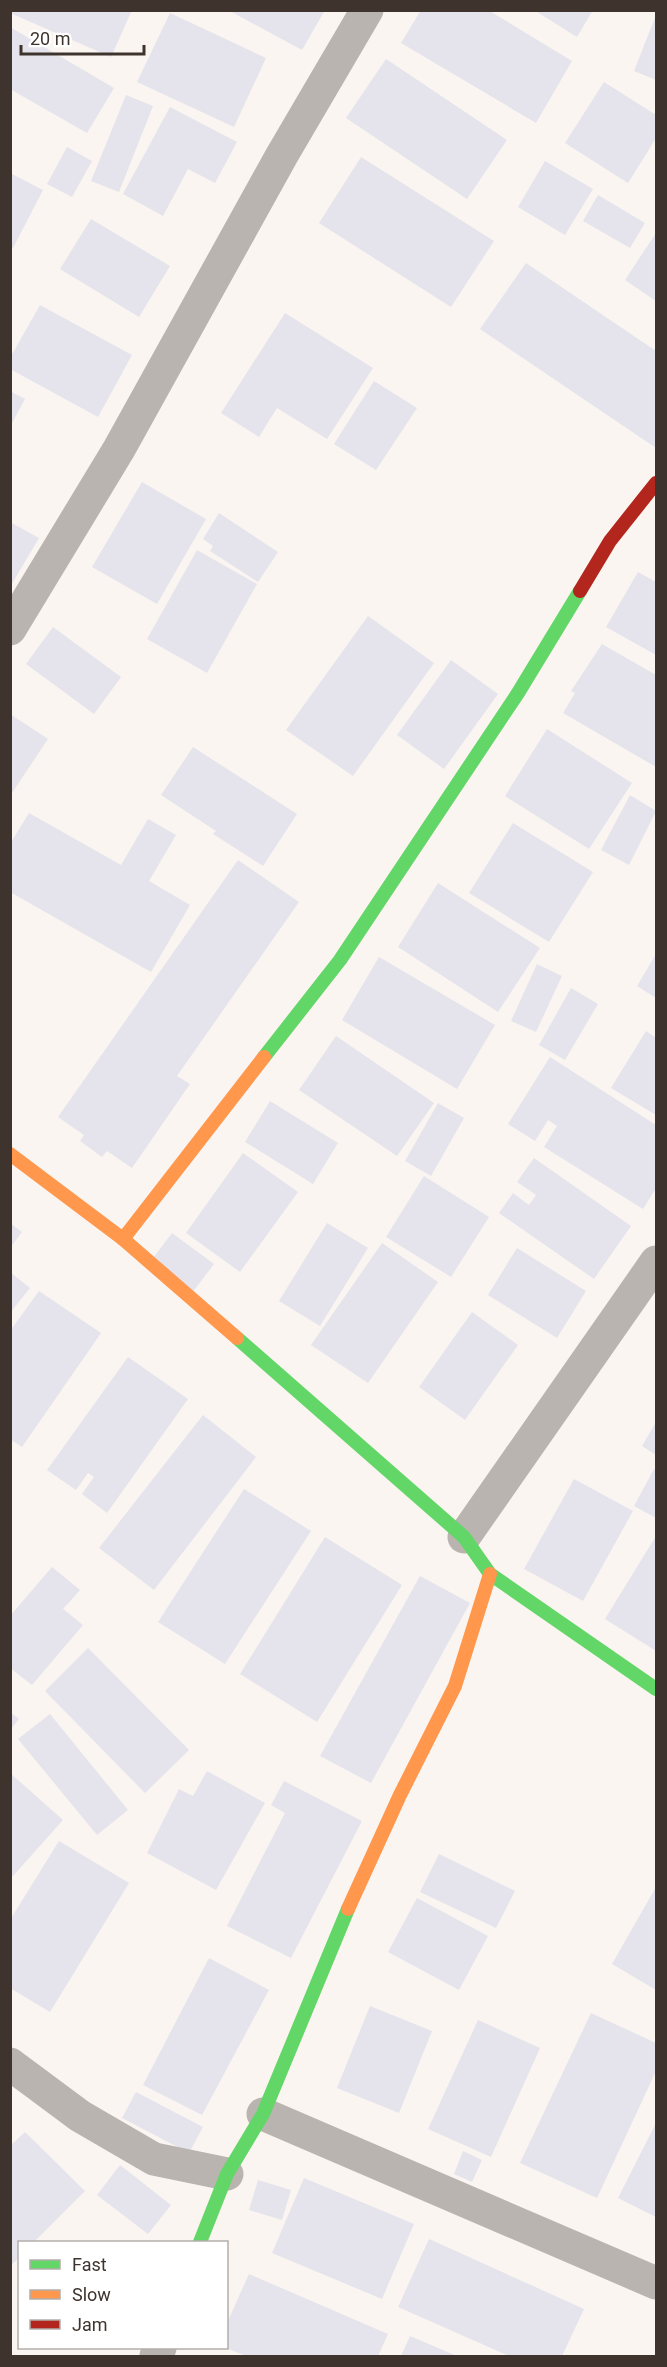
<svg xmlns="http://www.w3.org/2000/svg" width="667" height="2367" font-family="Roboto,sans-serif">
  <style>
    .building { fill: #e5e4ec }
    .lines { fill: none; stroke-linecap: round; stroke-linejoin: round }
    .street { stroke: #b9b4b0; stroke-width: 33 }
    .fast { stroke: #63d668; stroke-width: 14 }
    .slow { stroke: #ff974d; stroke-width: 14 }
    .jam { stroke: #b3261e; stroke-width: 14 }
  </style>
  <rect width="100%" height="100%" fill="#faf5f0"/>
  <g class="building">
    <path d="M10 10H132L111 57 10 13Z"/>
    <path d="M228 10H325L302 50Z"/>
    <path d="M421 10H488L572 61 536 123 401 43Z"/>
    <path d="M534 10H593L577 37Z"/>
    <path d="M170 13 266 58 234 127 137 82Z"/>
    <path d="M656 15V80L634 71Z"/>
    <path d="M10 27 114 88 87 133 10 89Z"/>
    <path d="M386 59 507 140 467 199 346 118Z"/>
    <path d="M604 82 656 115V138L628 183 565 143Z"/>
    <path d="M126 95 153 106 119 192 91 181Z"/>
    <path d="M170 107 237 142 215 183 188 169 163 216 123 194Z"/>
    <path d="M67 147 92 161 72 197 47 184Z"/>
    <path d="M361 157 494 241 451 307 319 223Z"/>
    <path d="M545 161 593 189 565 235 518 207Z"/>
    <path d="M10 173 43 190 13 248 10 246Z"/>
    <path d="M598 195 645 223 630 248 583 221Z"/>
    <path d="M91 219 170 266 139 317 60 269Z"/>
    <path d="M656 233V301L625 280Z"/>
    <path d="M526 263 656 351V448L480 329Z"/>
    <path d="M40 305 132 355 98 417 10 369V358Z"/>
    <path d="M285 313 373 368 327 439 277 408 259 437 221 413Z"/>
    <path d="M374 381 417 408 376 470 334 444Z"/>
    <path d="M10 391 25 399 12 423 10 422Z"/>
    <path d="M142 482 206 519 157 604 92 567Z"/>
    <path d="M219 513 278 552 258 582 210 551 213 546 203 539Z"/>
    <path d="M10 522 39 538 10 587Z"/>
    <path d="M197 550 257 584 207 673 147 639Z"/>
    <path d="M638 572 656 582V655L606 627Z"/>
    <path d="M368 616 434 663 353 776 286 730Z"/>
    <path d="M53 627 121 677 94 714 26 664Z"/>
    <path d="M602 644 656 675V767L563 713 575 693 571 691Z"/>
    <path d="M451 660 498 694 444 769 397 735Z"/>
    <path d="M10 714 48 739 10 796Z"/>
    <path d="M547 729 632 783 589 849 505 796Z"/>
    <path d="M193 747 297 814 263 866 213 834 216 831 161 795Z"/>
    <path d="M630 795 656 811 629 865 601 850Z"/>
    <path d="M29 813 121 865 148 819 176 835 149 881 190 905 151 972 10 892V844Z"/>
    <path d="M513 823 593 872 549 942 469 893Z"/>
    <path d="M238 860 299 902 177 1076 190 1084 132 1168 107 1151 102 1157 80 1141 84 1135 58 1117Z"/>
    <path d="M438 883 540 948 498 1012 398 947Z"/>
    <path d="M656 954V998L637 986Z"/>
    <path d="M379 957 495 1025 457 1089 342 1020Z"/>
    <path d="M537 964 562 976 536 1032 511 1021Z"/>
    <path d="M571 988 598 1004 565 1060 539 1045Z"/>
    <path d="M646 1031 656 1038V1115L611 1088Z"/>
    <path d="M336 1036 434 1103 397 1156 299 1090Z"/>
    <path d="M550 1057 656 1125V1188L643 1209 544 1147 557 1126 548 1120 535 1141 508 1124Z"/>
    <path d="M270 1101 338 1143 313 1184 245 1142Z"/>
    <path d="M438 1103 464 1118 431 1176 405 1161Z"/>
    <path d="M243 1153 298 1192 240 1272 186 1233Z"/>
    <path d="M534 1158 631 1226 594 1279 499 1213 513 1193 529 1205 536 1195 517 1182Z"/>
    <path d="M424 1176 489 1217 451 1277 386 1237Z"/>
    <path d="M10 1223 22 1232 10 1248Z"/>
    <path d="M327 1223 368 1248 320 1326 279 1301Z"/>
    <path d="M172 1233 214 1264 192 1293 150 1262Z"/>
    <path d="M382 1243 438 1282 368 1383 311 1345Z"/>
    <path d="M517 1248 586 1291 557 1338 488 1295Z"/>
    <path d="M10 1272 30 1288 10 1313Z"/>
    <path d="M39 1291 101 1333 22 1447 10 1439V1331Z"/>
    <path d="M472 1312 518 1345 465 1420 419 1387Z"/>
    <path d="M128 1357 188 1399 107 1513 82 1494 94 1477 88 1473 76 1490 47 1470Z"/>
    <path d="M203 1415 256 1457 154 1590 99 1548Z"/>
    <path d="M656 1422V1455L642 1446Z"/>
    <path d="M654 1469 656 1470V1518L634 1506Z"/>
    <path d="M574 1479 633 1511 583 1601 524 1569Z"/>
    <path d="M244 1489 311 1531 225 1664 158 1622Z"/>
    <path d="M656 1536V1651L605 1619Z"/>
    <path d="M325 1537 402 1585 317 1722 240 1674Z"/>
    <path d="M52 1567 80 1590 63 1609 83 1625 32 1685 10 1668V1616Z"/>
    <path d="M420 1576 470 1603 371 1783 320 1756Z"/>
    <path d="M88 1648 189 1750 145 1793 45 1691Z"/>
    <path d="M10 1712 19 1719 10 1730Z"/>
    <path d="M50 1714 128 1810 97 1835 18 1739Z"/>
    <path d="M207 1771 265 1803 216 1890 147 1853 179 1789 193 1796Z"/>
    <path d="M10 1773 63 1820 13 1876 10 1874Z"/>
    <path d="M284 1781 362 1821 291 1958 227 1926 285 1813 271 1805Z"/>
    <path d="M59 1841 129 1883 50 2012 10 1988V1920Z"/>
    <path d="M439 1854 515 1891 496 1928 420 1892Z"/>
    <path d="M656 1887V1990L612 1964Z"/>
    <path d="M417 1898 488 1936 459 1990 388 1952Z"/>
    <path d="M209 1958 269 1990 202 2115 143 2085Z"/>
    <path d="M370 2006 432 2031 399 2113 337 2088Z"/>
    <path d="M591 2013 656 2043V2071L597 2198 520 2163Z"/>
    <path d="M478 2020 540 2048 491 2157 428 2129Z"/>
    <path d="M136 2092 203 2127 189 2153 122 2118Z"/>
    <path d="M656 2123V2217L618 2198Z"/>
    <path d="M25 2132 85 2191 34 2242H20V2257L10 2266V2146Z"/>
    <path d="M463 2151 482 2160 472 2182 454 2174Z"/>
    <path d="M120 2165 171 2205 148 2234 97 2195Z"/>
    <path d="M304 2178 414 2224 382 2299 272 2253Z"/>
    <path d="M258 2180 291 2190 282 2220 249 2210Z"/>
    <path d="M429 2239 584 2309 562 2356H509L398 2307Z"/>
    <path d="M249 2274 388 2334 378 2356H246L226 2348V2325Z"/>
    <path d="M410 2336 457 2356H401Z"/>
  </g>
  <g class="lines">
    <g class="street">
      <path d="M10 629 119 449 282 155 367 10"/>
      <path d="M464 1537 656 1262"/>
      <path d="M10 2064 80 2116 154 2159 227 2174"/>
      <path d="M263 2114 656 2283"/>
      <path d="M156 2356 160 2348"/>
    </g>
    <g class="fast">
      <path d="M264 1057 340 960 518 693 580 591"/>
      <path d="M237 1338 464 1537 490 1574 656 1689"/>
      <path d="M200 2242 227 2174 263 2114 348 1909"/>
    </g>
    <g class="slow">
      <path d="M10 1154 123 1239 237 1338"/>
      <path d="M123 1239 264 1057"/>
      <path d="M348 1909 400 1795 455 1686 490 1574"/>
    </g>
    <path class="jam" d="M580 591 610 541 656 483"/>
  </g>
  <rect width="667" height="2367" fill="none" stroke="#3e342d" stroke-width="24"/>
  <rect x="18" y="2241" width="210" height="108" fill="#ffffff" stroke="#b2aeab" stroke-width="1.5"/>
  <rect x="30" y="2260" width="30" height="9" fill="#63d668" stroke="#b2aeab" stroke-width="1.5"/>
  <text x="72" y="2271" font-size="18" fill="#3e342d">Fast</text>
  <rect x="30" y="2290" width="30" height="9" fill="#ff974d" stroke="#b2aeab" stroke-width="1.5"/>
  <text x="72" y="2301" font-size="18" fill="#3e342d">Slow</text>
  <rect x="30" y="2320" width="30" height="9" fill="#b3261e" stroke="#b2aeab" stroke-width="1.5"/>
  <text x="72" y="2331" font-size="18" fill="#3e342d">Jam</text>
  <path d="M21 45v9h123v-9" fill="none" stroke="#3e342d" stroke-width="3"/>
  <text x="30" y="45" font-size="18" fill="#3e342d" stroke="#ffffff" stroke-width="4.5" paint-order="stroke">20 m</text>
</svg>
